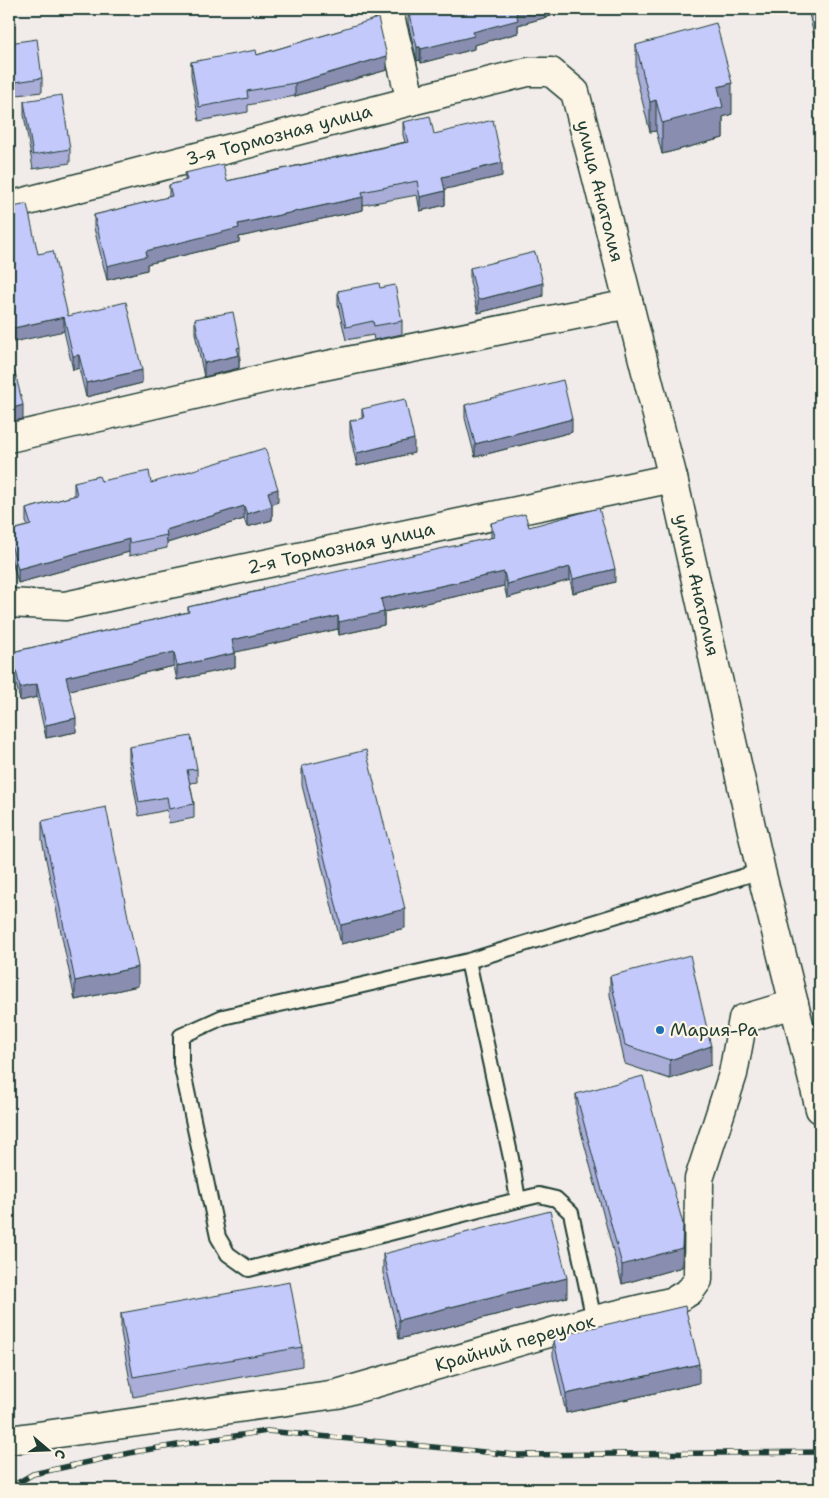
<svg xmlns="http://www.w3.org/2000/svg" width="829" height="1498" font-family="'Shantell Sans',sans-serif">
  <style>
    .lines { fill: none; stroke-linecap: round; stroke-linejoin: round }
    .service-casing { stroke: #1f3d34; stroke-width: 18 }
    .minor-casing { stroke: #1f3d34; stroke-width: 31 }
    .service { stroke: #fcf5e5; stroke-width: 14 }
    .minor { stroke: #fcf5e5; stroke-width: 28 }
    .rail-casing { stroke: #1f3d34; stroke-width: 5.5 }
    .rail { stroke: #fcf5e5; stroke-width: 4; stroke-dasharray: 11; stroke-linecap: butt }
    .wall { fill: #a9add8; stroke: #1f3d34 }
    .shaded-wall { fill: #898db0; stroke: #1f3d34 }
    .building { fill: #c4c9fb; stroke: #1f3d34 }
    .poi-dot { fill: #1f6fb2; stroke: #fcf5e5; stroke-width: 2 }
    .labels { text-anchor: middle; stroke-width: 4.5; stroke-linejoin: round; paint-order: stroke }
    .street-label { font-size: 18px; fill: #1f3d34; stroke: #fcf5e5 }
    .poi-label { font-size: 18px; fill: #1f3d34; stroke: #fcf5e5; text-anchor: start }
  </style>
  <rect width="100%" height="100%" fill="#f1ece9"/>
  <filter id="ink" filterUnits="userSpaceOnUse"><feTurbulence type="fractalNoise" baseFrequency=".02" numOctaves="2"/><feDisplacementMap in="SourceGraphic" scale="10" xChannelSelector="R" yChannelSelector="G"/><feConvolveMatrix kernelMatrix="1 2 1 2 8 2 1 2 1" color-interpolation-filters="sRGB"/></filter>
  <g filter="url(#ink)">
    <g class="lines">
      <defs>
        <g id="service">
          <path d="M468 961 511 1158 518 1200 249 1269 228 1254 218 1237 181 1063V1036L223 1017 468 961 761 871"/>
          <path d="M518 1200 539 1195 556 1199 571 1213 594 1320"/>
        </g>
        <g id="minor">
          <path d="M388 9 411 101"/>
          <path d="M9 206 411 101 528 72H551L575 92 673 478 761 871 820 1109"/>
          <path d="M9 438 284 374 629 304"/>
          <path d="M9 603 65 606 673 478"/>
          <path d="M9 1440 337 1394 594 1320 674 1301 690 1291 698 1280 699 1179 733 1074 743 1019 794 1004"/>
        </g>
      </defs>
      <use href="#service" class="service-casing"/>
      <use href="#minor" class="minor-casing"/>
      <use href="#service" class="service"/>
      <use href="#minor" class="minor"/>
      <defs>
        <path id="rail" d="M9 1488 33 1474 139 1451 267 1431 516 1455 820 1452"/>
      </defs>
      <use href="#rail" class="rail-casing"/>
      <use href="#rail" class="rail"/>
    </g>
    <g class="wall">
      <path d="M407 9H551V16L518 25V33L474 45V49L421 63 420 60 417 61 408 23V12Z"/>
      <path d="M808 9H820L818 54Z"/>
      <path d="M342 29 387 70 295 96 248 105V112L199 121 191 75V62L257 55 342 30Z"/>
      <path d="M9 43 42 78V92L9 96Z"/>
      <path d="M636 45 732 114 723 117V138L662 154 656 131 650 132 636 76Z"/>
      <path d="M24 101 70 149V163L33 169 24 115Z"/>
      <path d="M403 122 434 134 502 176 445 189V205L420 211 417 195 363 205V210L239 237V242L147 264V270L107 280 94 228V215L169 197V185L185 181V173L227 181 405 142 403 135Z"/>
      <path d="M38 254 68 316 142 383 86 397 79 368 73 370 64 331Z"/>
      <path d="M470 268 543 296 478 313 470 282Z"/>
      <path d="M380 288 402 321V334L374 340 373 335 346 340 338 305V291Z"/>
      <path d="M195 319 240 347V360L239 361V368L204 377 195 333Z"/>
      <path d="M465 405 572 432 475 457 465 418Z"/>
      <path d="M362 409 414 453 357 466 350 435V421L362 419Z"/>
      <path d="M101 481 151 483 278 502 272 504V520L247 527 244 519 167 543V548L129 556V552L18 583 9 550V531L28 526 26 522V509L74 496V482Z"/>
      <path d="M491 523 529 527 615 582 573 593 570 580 507 598 504 586 384 612V625L339 635 338 629 235 652V667L177 680 174 666 69 690 76 732 46 738 37 697 20 701 12 665V652L188 612V607L491 538Z"/>
      <path d="M129 747 197 769V782L190 783 194 804V818L169 823 167 810 139 816 129 761Z"/>
      <path d="M302 766 405 928 341 944 302 785Z"/>
      <path d="M42 821 138 986 75 1000 42 840Z"/>
      <path d="M610 976 711 1065 670 1079 625 1064 610 995Z"/>
      <path d="M576 1094 682 1267 622 1284 576 1113Z"/>
      <path d="M383 1254 567 1297 399 1339 383 1273Z"/>
      <path d="M121 1313 302 1347V1366L133 1397 121 1332Z"/>
      <path d="M553 1337 699 1383 566 1413 553 1356Z"/>
    </g>
    <g class="shaded-wall">
      <path d="M527 9H551V16L518 25V33L474 45V49L421 63V49L473 32 516 12Z"/>
      <rect x="818" y="41" width="2" height="13"/>
      <path d="M417 47H420V60L417 61Z"/>
      <path d="M387 56V70L295 96V83Z"/>
      <path d="M732 83V114L723 117V138L662 154V123L718 87Z"/>
      <path d="M656 100V131L650 132V102Z"/>
      <path d="M502 163V176L442 190V177Z"/>
      <path d="M445 191V205L420 211V197Z"/>
      <path d="M363 197V210L239 237V242L147 264V270L107 280V266L146 251 238 224Z"/>
      <path d="M543 283V296L478 313V300Z"/>
      <path d="M64 317V331L9 343V329Z"/>
      <path d="M79 355V368L73 370V356Z"/>
      <path d="M239 355V368L204 377V363Z"/>
      <path d="M142 370V383L86 397V383Z"/>
      <path d="M23 405V419L9 422V409Z"/>
      <path d="M572 419V432L475 457V444Z"/>
      <path d="M414 439V453L357 466V453Z"/>
      <path d="M278 489V502L268 506V492Z"/>
      <path d="M244 506V519L167 543 166 530Z"/>
      <path d="M272 506V520L247 527V514Z"/>
      <path d="M129 539V552L18 583V569Z"/>
      <path d="M570 567V580L507 598V584Z"/>
      <path d="M615 569V582L573 593V579Z"/>
      <path d="M504 572V586L384 612V625L339 635V622L381 599Z"/>
      <path d="M338 616V629L232 653V640Z"/>
      <path d="M174 652V666L66 691V677Z"/>
      <path d="M235 653V667L177 680V666Z"/>
      <path d="M37 684V697L20 701V688Z"/>
      <path d="M76 718V732L46 738V725Z"/>
      <path d="M405 909V928L341 944V925Z"/>
      <path d="M138 967V986L75 1000V981Z"/>
      <path d="M711 1046V1065L670 1079V1060Z"/>
      <path d="M683 1224 682 1267 622 1284V1265Z"/>
      <path d="M567 1278V1297L399 1339V1320Z"/>
      <path d="M699 1364V1383L566 1413V1394Z"/>
    </g>
    <g class="building">
      <path d="M410 9H527L516 12 518 20 473 32 474 36 421 49 420 47H417L408 10Z"/>
      <path d="M811 9H820V41H818Z"/>
      <path d="M378 18 387 56 295 83 247 91 248 98 199 107 191 62 256 50 257 55 342 30V29Z"/>
      <path d="M716 23 732 83 718 87 723 107 662 123 656 100 650 102 636 45Z"/>
      <path d="M37 39 42 78 9 83V43Z"/>
      <path d="M62 95 70 149 33 155 24 101Z"/>
      <path d="M430 116 434 134 493 120 502 163 442 177 445 191 420 197 417 181 362 192 363 197 238 224 239 228 146 251 147 256 107 266 94 215 172 196 169 185 187 180 185 173 223 164 227 181 408 142 403 122Z"/>
      <path d="M27 204 38 254 53 251 68 316 126 302 142 370 86 383 79 355 73 356 64 317 9 329V208Z"/>
      <path d="M535 252 543 283 478 300 470 268Z"/>
      <path d="M379 283 380 288 395 285 402 321 374 326 373 321 346 327 338 291Z"/>
      <path d="M233 312 240 347 237 348 239 355 204 363 195 319Z"/>
      <path d="M9 348 23 405 9 409Z"/>
      <path d="M563 380 572 419 475 444 465 405Z"/>
      <path d="M405 399 414 439 357 453 350 421 364 418 362 409Z"/>
      <path d="M265 448 278 489 268 492 272 506 247 514 244 506 166 530 167 535 129 543V539L18 569 9 537V531L31 525 26 509 77 495 74 482 99 476 101 481 149 471 151 483Z"/>
      <path d="M599 508 615 569 573 579 570 567 507 584 504 572 381 599 384 612 339 622 338 616 232 640 235 653 177 666 174 652 66 677 76 718 46 725 37 684 20 688 12 652 189 612 188 607 264 590 263 588 494 537 491 523 525 514 529 527Z"/>
      <path d="M191 736 197 769 187 770 194 804 169 809 167 797 139 802 129 747Z"/>
      <path d="M366 750 405 909 341 925 302 766Z"/>
      <path d="M106 807 138 967 75 981 42 821Z"/>
      <path d="M690 955 711 1046 670 1060 625 1045 610 976Z"/>
      <path d="M643 1076 683 1224 682 1248 622 1265 576 1094Z"/>
      <path d="M550 1211 567 1278 399 1320 383 1254Z"/>
      <path d="M290 1282 302 1347 133 1377 121 1313Z"/>
      <path d="M685 1306 699 1364 566 1394 553 1337Z"/>
    </g>
  </g>
  <circle class="poi-dot" cx="660" cy="1030" r="5"/>
  <g class="labels">
    <g class="street-label">
      <text transform="translate(279 135) rotate(-15)" y="6">3-я Тормозная улица</text>
      <text transform="translate(600 191) rotate(76)" y="6">улица Анатолия</text>
      <text transform="translate(341 548) rotate(-12)" y="6">2-я Тормозная улица</text>
      <text transform="translate(697 585) rotate(77)" y="6">улица Анатолия</text>
      <text transform="translate(515 1343) rotate(-16)" y="6">Крайний переулок</text>
    </g>
    <g class="poi-label">
      <text x="670" y="1036">Мария-Ра</text>
    </g>
  </g>
  <rect width="829" height="1498" fill="none" stroke="#fcf5e5" stroke-width="30"/>
  <rect x="15" y="15" width="799" height="1468" fill="none" stroke="#1f3d34" stroke-width="2" filter="url(#ink)"/>
  <g transform="translate(48 1450) rotate(109)" stroke="#fcf5e5" stroke-width="4" paint-order="stroke">
  <path d="M0-4L9 19L0 12L-9 19Z" fill="#1f3d34"/>
  <text y="-8" font-size="14" font-weight="bold" text-anchor="middle" fill="#1f3d34">С</text>
  </g>
</svg>
